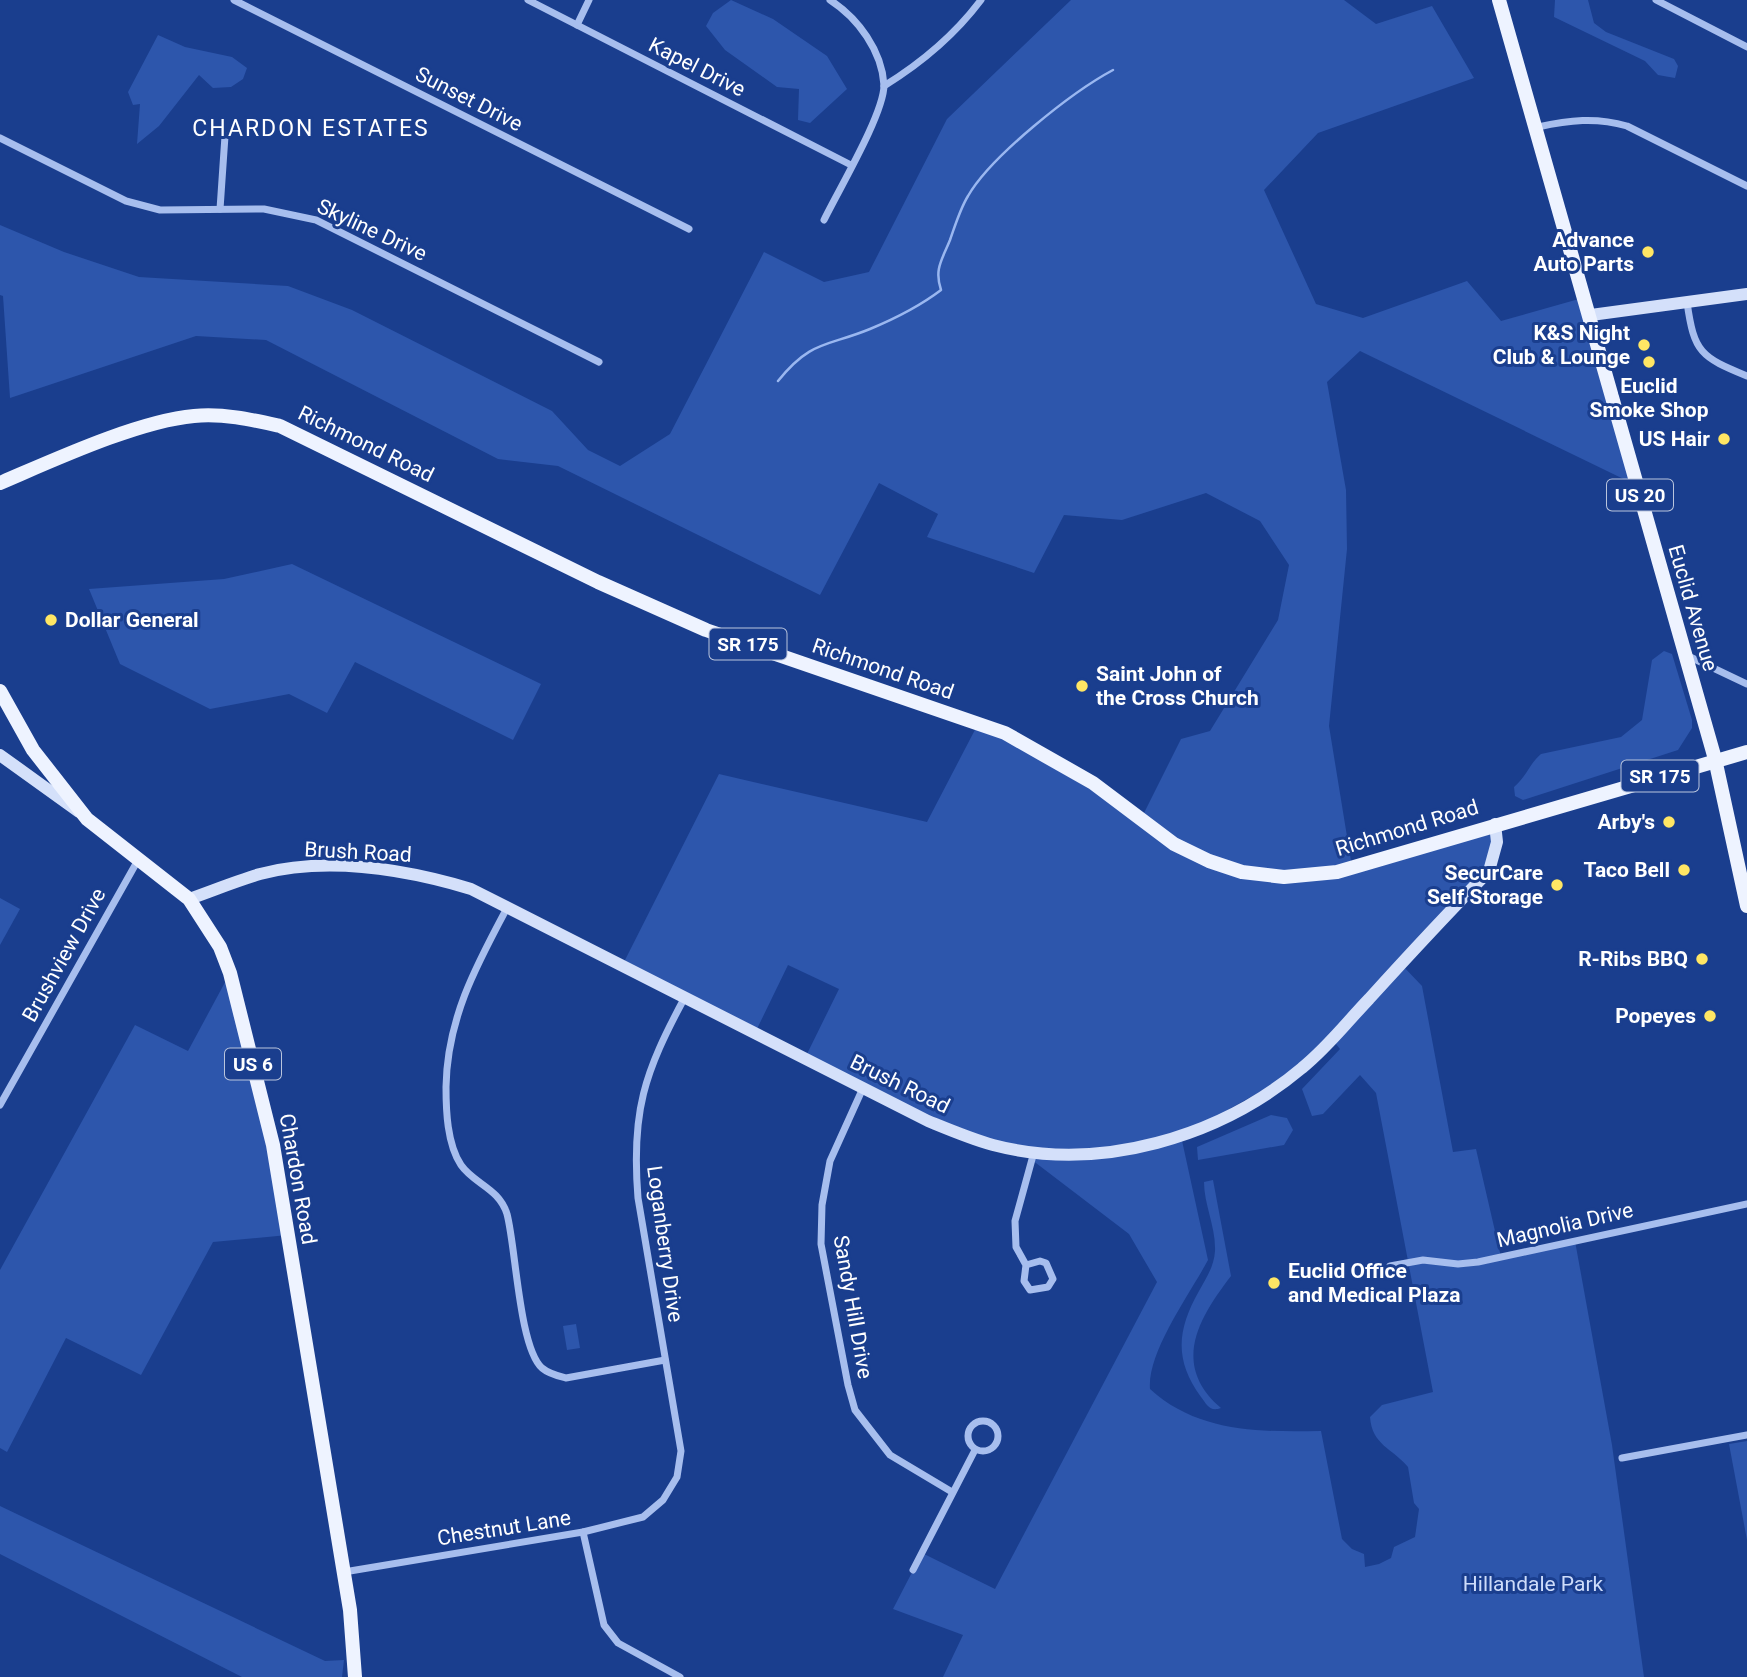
<svg xmlns="http://www.w3.org/2000/svg" width="1747" height="1677" font-family="Roboto,sans-serif">
  <style>
    .green { fill: #2d56ac; fill-rule: evenodd }
    .lines { fill: none; stroke-linecap: round; stroke-linejoin: round }
    .stream { stroke: #9ab7f0; stroke-width: 2.5 }
    .street { stroke: #a7beee; stroke-width: 7 }
    .secondary { stroke: #d4e0fa; stroke-width: 12 }
    .primary { stroke: #eef3ff; stroke-width: 14 }
    .poi-dot { fill: #ffe664; stroke: #1a3e8e; stroke-width: 2.5 }
    .labels { text-anchor: middle; stroke-width: 6; stroke-linejoin: round; paint-order: stroke }
    .shield { fill: #1a3e8e; stroke: #bac5dd; stroke-width: 2 }
    .shield-label { font-size: 19px; font-weight: bold; fill: #fff }
    .street-label { font-size: 21px; fill: #fff; stroke: #1a3e8e }
    .poi-label { font-size: 21px; font-weight: bold; fill: #fff; stroke: #1a3e8e; text-anchor: end }
    .park-label { font-size: 21px; fill: #cddcfa; stroke: #1a3e8e }
    .neighbourhood-label { font-size: 23px; letter-spacing: 2px; fill: #fff; stroke: #1a3e8e }
  </style>
  <rect width="100%" height="100%" fill="#1a3e8e"/>
  <g class="green">
    <path d="M731 0 773 19 827 56 847 89 810 123 798 120 799 89 777 87 725 50 706 26 713 13Z"/>
    <path d="M1071 0H1344L1376 24 1432 6 1474 78 1318 133 1264 190 1316 304 1363 318 1467 281 1501 321 1586 297 1638 486 1360 351 1327 382 1346 490 1347 549 1329 726 1352 867 1495 824 1494 861 1401 964 1422 986 1453 1152 1476 1149 1501 1257 1575 1241 1612 1445 1644 1677H943L963 1635 893 1609 922 1553 995 1589 1157 1282 1129 1234 1032 1160 1034 1152 995 1145 805 1058 839 989 788 965 755 1033 622 966 719 774 927 822 978 724 1141 819 1181 739 1210 731 1278 620 1289 565 1260 521 1206 493 1122 520 1064 515 1034 573 927 537 938 514 879 483 820 595 558 466 498 459 266 340 196 336 10 398 3 296 0 295V225L64 252 139 277 288 286 352 310 552 411 588 450 620 466 670 434 764 252 824 282 869 272 947 119ZM1332 1039 1340 1049 1302 1089 1312 1116 1323 1114 1360 1075 1376 1093 1433 1392 1382 1405 1370 1417C1372 1445 1392 1448 1408 1467L1414 1503 1419 1509 1415 1537 1394 1547 1391 1558 1379 1564 1365 1567 1364 1554 1352 1549 1342 1539 1321 1431C1261 1432 1198 1433 1150 1389 1147 1352 1190 1294 1208 1260L1181 1136 1304 1067Z"/>
    <path d="M1555 0H1588L1594 23 1606 32 1674 59 1678 66 1675 78 1658 75 1645 61 1554 17Z"/>
    <path d="M158 35 185 47 232 57 247 68 243 79 231 87 213 88 199 75 159 126 137 144 140 104 133 105 128 92Z"/>
    <path d="M292 564 541 684 513 740 355 662 327 713 289 694 210 709 120 664 89 589 224 579Z"/>
    <path d="M1664 651 1672 654 1692 720V728L1678 750 1523 800 1515 796 1514 787C1527 776 1529 764 1541 754L1621 737 1642 720 1652 660Z"/>
    <path d="M0 898 20 909 0 945Z"/>
    <path d="M230 973 288 1235 213 1242 141 1375 66 1338 7 1452 0 1448V1270L135 1025 188 1051Z"/>
    <path d="M1271 1115 1287 1118 1293 1130 1284 1145 1198 1160 1197 1147Z"/>
    <path d="M1213 1180 1231 1276C1198 1319 1171 1365 1221 1408 1210 1412 1207 1405 1201 1397 1174 1360 1177 1330 1199 1291 1206 1278 1214 1267 1215 1251 1216 1227 1204 1205 1204 1182Z"/>
    <path d="M576 1324 580 1348 567 1350 563 1326Z"/>
    <path d="M1747 1441V1540L1729 1444Z"/>
    <path d="M0 1506 325 1661 344 1660 342 1677H242L0 1554Z"/>
  </g>
  <g class="lines">
    <path class="stream" d="M778 381C811 340 826 347 870 329 894 319 920 306 941 290 934 269 942 260 950 240 955 226 960 209 968 196 991 156 1072 92 1113 70"/>
    <g class="street">
      <path d="M234 0 689 229"/>
      <path d="M528 0 851 165"/>
      <path d="M1656 0 1747 47"/>
      <path d="M577 25 589 0"/>
      <path d="M884 86C923 62 954 36 981 0"/>
      <path d="M1538 127C1569 120 1596 117 1627 126L1747 186"/>
      <path d="M0 138 126 201 160 210 264 209 316 220 599 362"/>
      <path d="M220 209 225 136"/>
      <path d="M824 220C838 191 884 114 884 85 882 51 858 18 830 0"/>
      <path d="M1687 302C1694 353 1701 357 1747 376"/>
      <path d="M1688 656 1747 684"/>
      <path d="M507 908C476 966 447 1019 446 1087 446 1110 447 1144 461 1165 474 1184 499 1188 507 1214 516 1248 519 1347 542 1368 549 1374 558 1376 566 1378L665 1360"/>
      <path d="M863 1088 830 1161 822 1205 821 1244 848 1385 855 1410 890 1455 952 1492"/>
      <path d="M0 1105 138 860"/>
      <path d="M1026 1265 1040 1261 1046 1263 1053 1279 1048 1287 1030 1290 1024 1281 1026 1265 1016 1247 1015 1221 1034 1152"/>
      <path d="M1390 1266 1423 1260 1458 1264 1478 1262 1747 1204"/>
      <circle cx="983" cy="1436" r="15"/>
      <path d="M1622 1458 1747 1435"/>
      <path d="M583 1532 604 1625 618 1643 680 1677"/>
      <path d="M913 1570 975 1450"/>
      <path d="M344 1572 583 1532 643 1517 663 1500 677 1477 681 1451 638 1198C631 1112 644 1073 685 997"/>
    </g>
    <g class="secondary">
      <path d="M1591 315 1747 294"/>
      <path d="M0 755 79 812"/>
      <path d="M189 899C212 891 236 881 260 874 329 856 404 869 471 889L928 1121C950 1130 971 1139 993 1145 1100 1173 1220 1137 1302 1068 1327 1048 1347 1022 1369 999 1408 956 1448 913 1489 871L1497 842 1495 824"/>
    </g>
    <g class="primary">
      <path d="M1499 0 1715 759 1747 906"/>
      <path d="M0 483C54 460 138 421 194 416 223 413 253 420 280 426L598 582 706 630 1005 733 1093 783 1174 844 1209 861 1242 872 1284 877 1337 872 1747 752"/>
      <path d="M0 691 33 750 87 819 189 899 220 947 230 973 273 1145 350 1610 355 1677"/>
    </g>
  </g>
  <g class="poi-dot">
    <circle cx="1648" cy="252" r="7"/>
    <circle cx="1644" cy="345" r="7"/>
    <circle cx="1649" cy="362" r="7"/>
    <circle cx="1724" cy="439" r="7"/>
    <circle cx="51" cy="620" r="7"/>
    <circle cx="1082" cy="686" r="7"/>
    <circle cx="1669" cy="822" r="7"/>
    <circle cx="1684" cy="870" r="7"/>
    <circle cx="1557" cy="885" r="7"/>
    <circle cx="1702" cy="959" r="7"/>
    <circle cx="1710" cy="1016" r="7"/>
    <circle cx="1274" cy="1283" r="7"/>
  </g>
  <g class="labels">
    <g class="shield">
      <rect x="1607" y="479.5" width="66" height="31" rx="5"/>
      <rect x="709.5" y="628.5" width="77" height="31" rx="5"/>
      <rect x="1621.5" y="760.5" width="77" height="31" rx="5"/>
      <rect x="225" y="1048.5" width="56" height="31" rx="5"/>
    </g>
    <g class="shield-label">
      <text x="1640" y="502">US 20</text>
      <text x="748" y="651">SR 175</text>
      <text x="1660" y="783">SR 175</text>
      <text x="253" y="1071">US 6</text>
    </g>
    <g class="street-label">
      <text transform="translate(697 67) rotate(27)" y="7">Kapel Drive</text>
      <text transform="translate(469 99) rotate(27)" y="7">Sunset Drive</text>
      <text transform="translate(372 230) rotate(25)" y="7">Skyline Drive</text>
      <text transform="translate(366 444) rotate(26)" y="7">Richmond Road</text>
      <text transform="translate(1693 608) rotate(74)" y="7">Euclid Avenue</text>
      <text transform="translate(883 669) rotate(19)" y="7">Richmond Road</text>
      <text transform="translate(1407 828) rotate(-17)" y="7">Richmond Road</text>
      <text transform="translate(358 852) rotate(3)" y="7">Brush Road</text>
      <text transform="translate(64 955) rotate(-61)" y="7">Brushview Drive</text>
      <text transform="translate(900 1084) rotate(26)" y="7">Brush Road</text>
      <text transform="translate(298 1179) rotate(80)" y="7">Chardon Road</text>
      <text transform="translate(1565 1225) rotate(-13)" y="7">Magnolia Drive</text>
      <text transform="translate(665 1244) rotate(82)" y="7">Loganberry Drive</text>
      <text transform="translate(853 1307) rotate(80)" y="7">Sandy Hill Drive</text>
      <text transform="translate(504 1528) rotate(-9)" y="7">Chestnut Lane</text>
    </g>
    <g class="poi-label">
      <text x="1634" y="247">Advance<tspan x="1634" dy="24">Auto Parts</tspan></text>
      <text x="1630" y="340">K&amp;S Night<tspan x="1630" dy="24">Club &amp; Lounge</tspan></text>
      <text x="1649" y="393" text-anchor="middle">Euclid<tspan x="1649" dy="24">Smoke Shop</tspan></text>
      <text x="1710" y="446">US Hair</text>
      <text x="65" y="627" text-anchor="start">Dollar General</text>
      <text x="1096" y="681" text-anchor="start">Saint John of<tspan x="1096" dy="24">the Cross Church</tspan></text>
      <text x="1655" y="829">Arby's</text>
      <text x="1670" y="877">Taco Bell</text>
      <text x="1543" y="880">SecurCare<tspan x="1543" dy="24">Self Storage</tspan></text>
      <text x="1688" y="966">R-Ribs BBQ</text>
      <text x="1696" y="1023">Popeyes</text>
      <text x="1288" y="1278" text-anchor="start">Euclid Office<tspan x="1288" dy="24">and Medical Plaza</tspan></text>
    </g>
    <g class="park-label">
      <text x="1533" y="1591">Hillandale Park</text>
    </g>
    <g class="neighbourhood-label">
      <text x="311" y="136">CHARDON ESTATES</text>
    </g>
  </g>
</svg>
